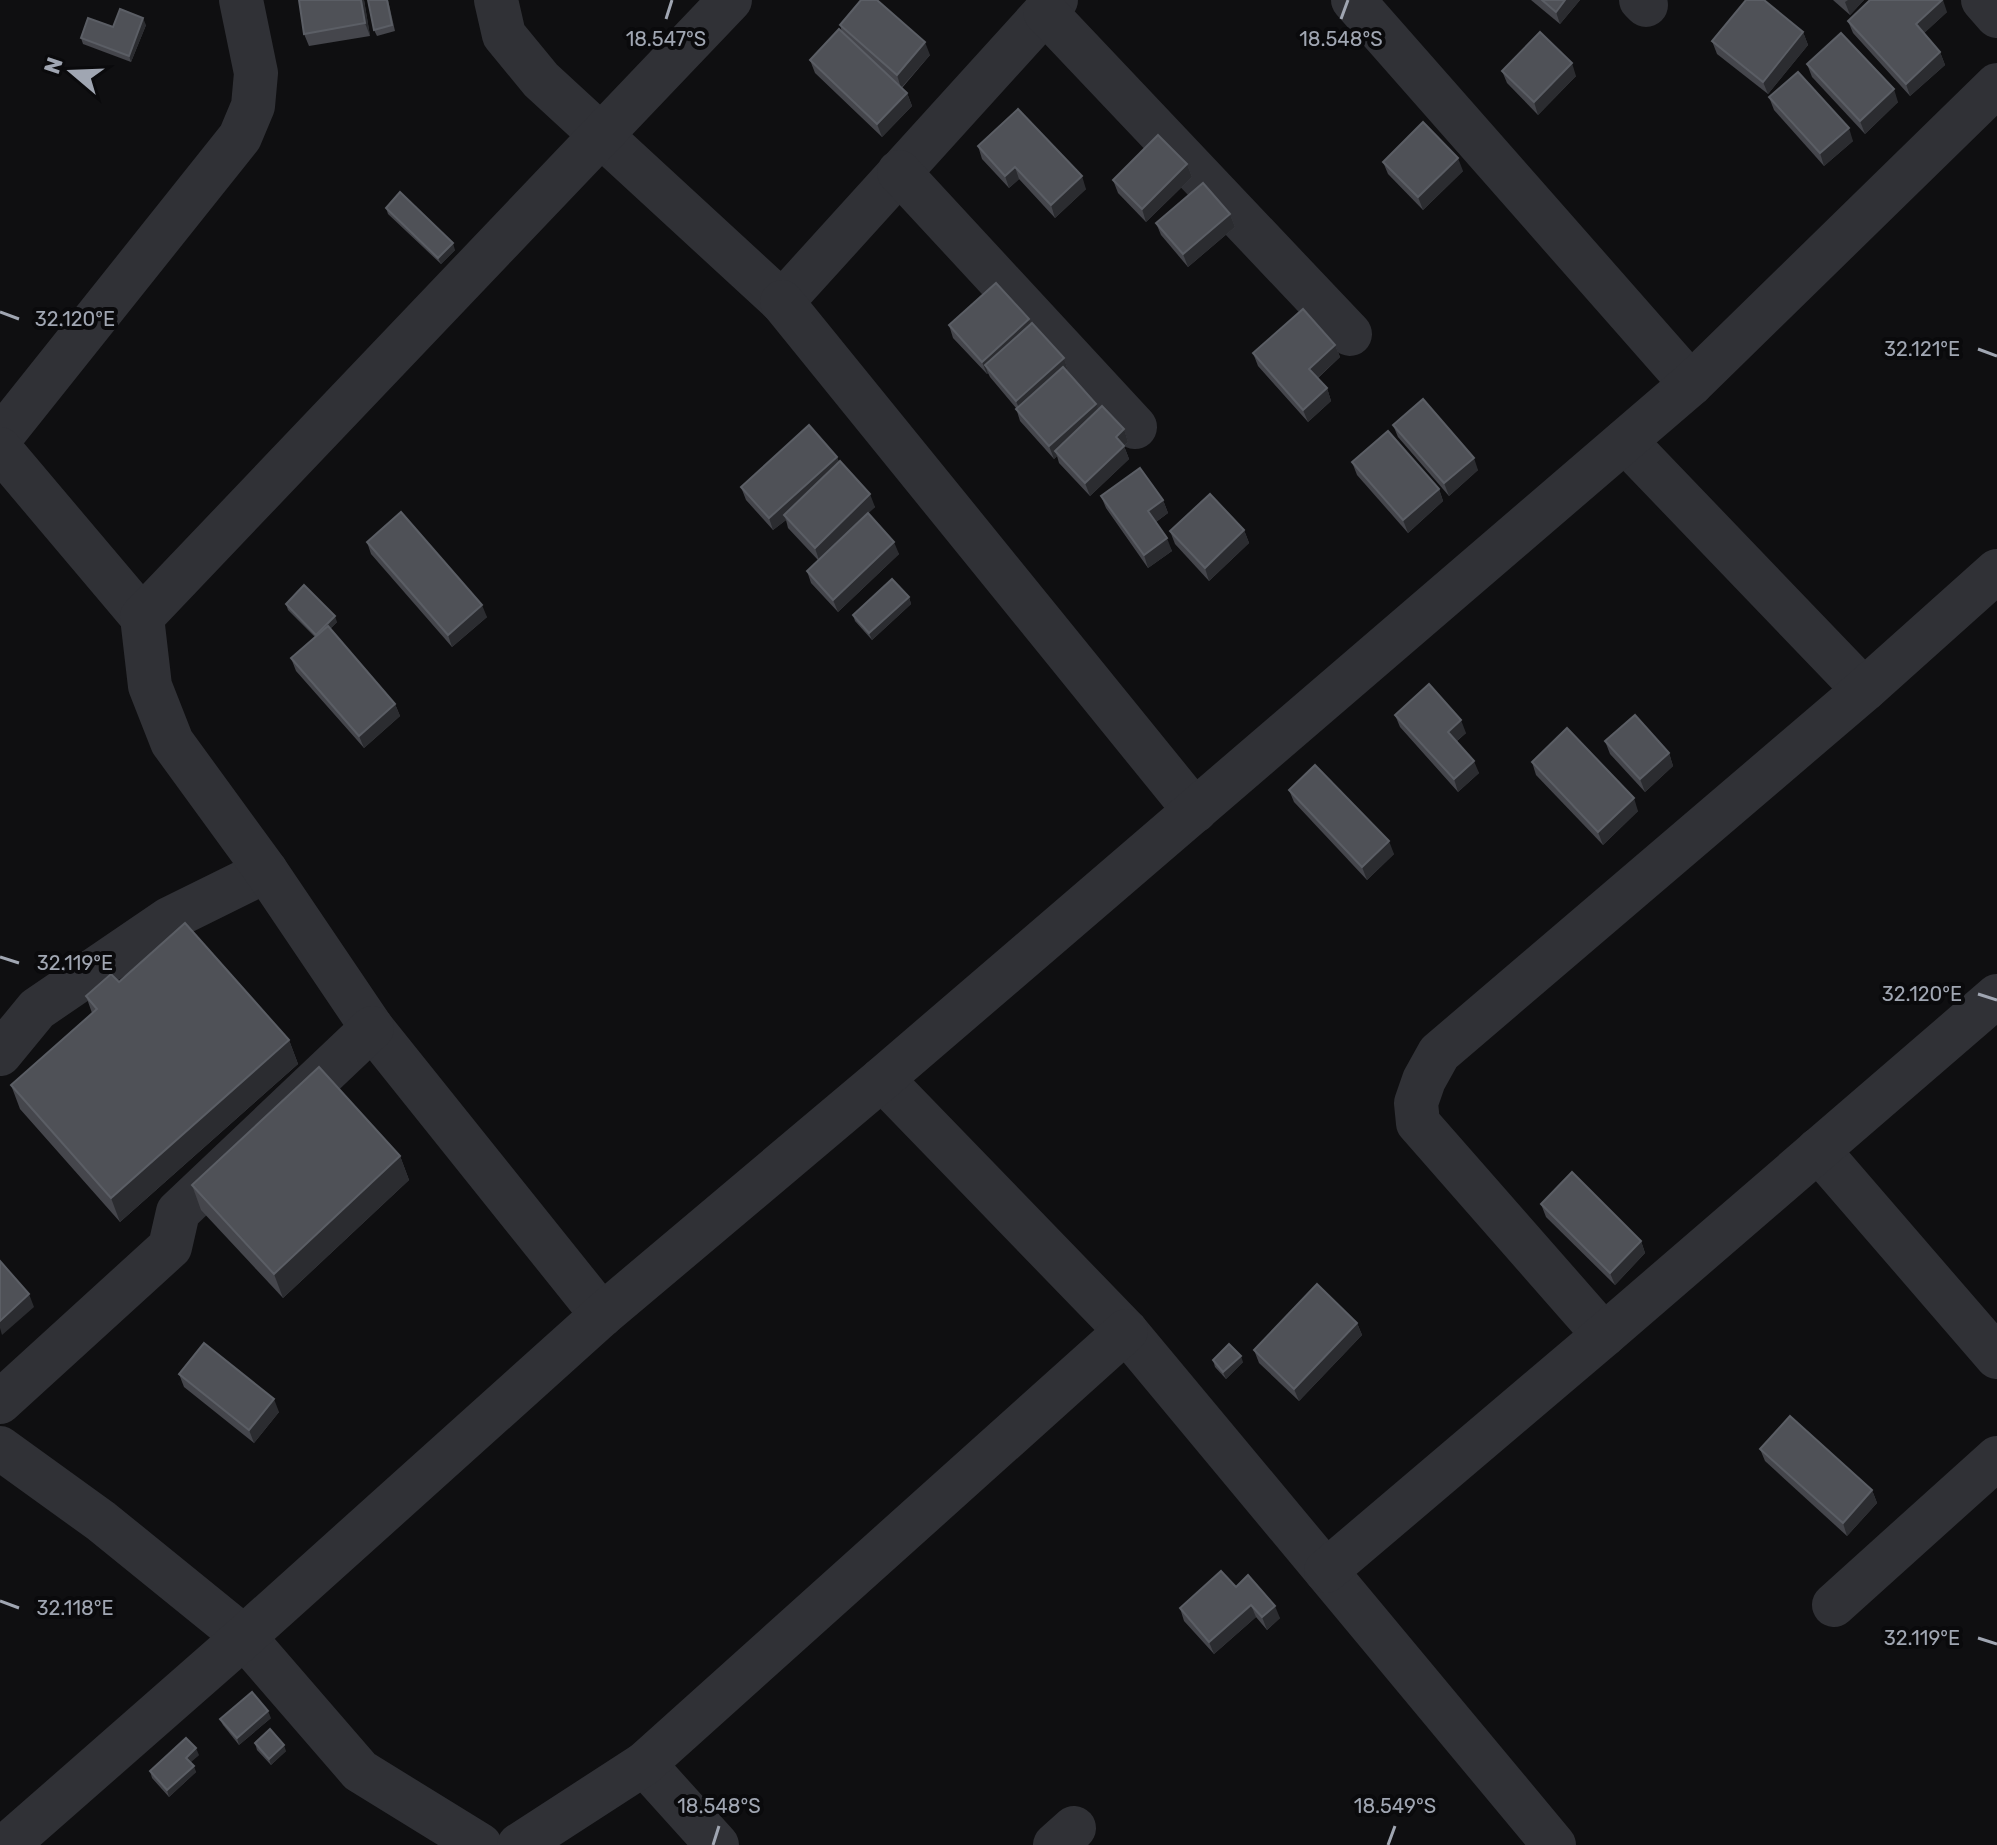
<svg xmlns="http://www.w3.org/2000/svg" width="1997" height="1845" font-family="Rubik,sans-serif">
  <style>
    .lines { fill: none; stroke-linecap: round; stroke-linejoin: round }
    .minor { stroke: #303136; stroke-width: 44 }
    .wall { fill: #45464c }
    .shaded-wall { fill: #2b2c30 }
    .building { fill: #4f5157; stroke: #5b5e65; stroke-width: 2 }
    .ticks { fill: none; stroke: #a0a6b2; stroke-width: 3 }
    .ticks-label { font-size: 20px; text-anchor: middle; fill: #a0a6b2; stroke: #0a0a0c; stroke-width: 8; stroke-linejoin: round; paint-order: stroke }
  </style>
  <rect width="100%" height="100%" fill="#0f0f11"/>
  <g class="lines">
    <g class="minor">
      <path d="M496 0 504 35 541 80 782 302 1056 0"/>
      <path d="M1353 0 1691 384"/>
      <path d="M1641 0 1646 5"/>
      <path d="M1983 0 1997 16"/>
      <path d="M1045 12 1350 334"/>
      <path d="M899 172 1135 427"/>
      <path d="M782 302 1195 811"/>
      <path d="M0 438 240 137 253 106 256 73 241 0"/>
      <path d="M1625 441 1864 690"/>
      <path d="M0 449 142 617"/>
      <path d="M0 1054 37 1009 169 919 266 871"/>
      <path d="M882 1079 1126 1331 1554 1845"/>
      <path d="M1818 1150 1997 1357"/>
      <path d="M602 1315 372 1028 266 871 172 742 150 686 142 617 730 0"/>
      <path d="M1604 1335 1418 1123 1416 1103 1424 1080 1439 1053 1864 690 1997 571"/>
      <path d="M0 1402 170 1247 178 1212 372 1028"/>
      <path d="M0 1448 101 1521 244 1637 360 1771 480 1845"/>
      <path d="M1326 1571 1604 1335 1997 996"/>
      <path d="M1834 1605 1997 1458"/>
      <path d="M644 1764 717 1845"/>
      <path d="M7 1845 244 1637 602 1315 882 1079 1691 384 1997 85"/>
      <path d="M519 1845 644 1764 1126 1331"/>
      <path d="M1055 1845 1074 1828"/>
    </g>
  </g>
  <g class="wall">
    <path d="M364 0 370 36 309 46 304 34Z"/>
    <path d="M388 0 395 31 377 36 374 30Z"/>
    <path d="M1531 0H1580L1560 24Z"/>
    <path d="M1833 0H1864L1850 15Z"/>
    <path d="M1947 12 1924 33 1940 52 1945 65 1910 96 1853 33 1848 21Z"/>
    <path d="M146 25 131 62 83 44 81 38 113 27Z"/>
    <path d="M840 25 930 55 902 88 907 93 912 106 882 137 815 73 810 60 842 32Z"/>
    <path d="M1803 32 1808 45 1768 94 1717 54 1712 41Z"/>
    <path d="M1807 64 1898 102 1865 134 1812 77Z"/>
    <path d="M1502 71 1576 76 1538 115 1507 83Z"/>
    <path d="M1769 97 1853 141 1824 166 1774 110Z"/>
    <path d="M978 146 1086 189 1055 218 1019 179 1009 188 982 159Z"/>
    <path d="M1383 162 1463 171 1423 210 1388 174Z"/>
    <path d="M1187 164 1192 177 1146 222 1118 193 1113 180Z"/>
    <path d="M386 208 455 250 441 264 388 214Z"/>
    <path d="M1230 214 1235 227 1188 267 1161 235 1156 223Z"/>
    <path d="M1029 319 1031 324 1064 358 1068 371 1067 372 1098 410 1124 429 1128 442 1124 446 1129 459 1090 496 1059 463 1057 456 1054 459 1020 421 1016 408 990 377 988 373 987 374 953 338 949 325Z"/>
    <path d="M1335 345 1340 357 1318 378 1327 388 1331 401 1308 422 1258 366 1253 353Z"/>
    <path d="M1393 425 1478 470 1449 496 1398 437Z"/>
    <path d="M837 457 839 462 875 507 868 513 899 554 838 612 811 583 807 571 818 560 788 528 786 520 773 530 746 500 741 487Z"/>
    <path d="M1352 462 1439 489 1443 501 1408 533 1357 475Z"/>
    <path d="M1101 496 1163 500 1168 513 1156 522 1172 551 1148 568 1106 508Z"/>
    <path d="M1244 530 1249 543 1209 581 1175 544 1170 531Z"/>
    <path d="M367 542 487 617 452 647 371 554Z"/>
    <path d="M909 597 911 604 872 640 855 621 853 615Z"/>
    <path d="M286 604 337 622 330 629 395 704 400 716 364 748 296 671 291 658 315 637 288 610Z"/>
    <path d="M1395 715 1466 733 1457 741 1479 773 1458 792 1400 727Z"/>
    <path d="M1605 741 1669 753 1673 766 1645 792 1610 754Z"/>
    <path d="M1532 762 1638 811 1603 845 1536 775Z"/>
    <path d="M1289 790 1394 854 1367 880 1294 802Z"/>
    <path d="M119 982 289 1040 298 1064 120 1222 20 1109 11 1085 92 1013 86 996Z"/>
    <path d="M400 1156 409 1180 283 1298 201 1210 192 1185Z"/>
    <path d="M1541 1204 1641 1241 1645 1253 1615 1285 1546 1217Z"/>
    <path d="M1357 1323 1362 1335 1299 1401 1259 1363 1254 1350Z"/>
    <path d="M1213 1360 1243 1362 1226 1379 1215 1367Z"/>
    <path d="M179 1374 279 1412 254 1443 184 1387Z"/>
    <path d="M1760 1449 1872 1490 1877 1503 1847 1536 1765 1461Z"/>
    <path d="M1236 1587 1280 1618 1267 1630 1256 1617 1214 1654 1184 1621 1180 1608Z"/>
    <path d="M271 1718 239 1745 223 1725 220 1719Z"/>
    <path d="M255 1743 286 1751 271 1765 257 1750Z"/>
    <path d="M199 1755 190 1762 196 1772 169 1797 152 1778 150 1771Z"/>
  </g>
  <g class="shaded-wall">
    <path d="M361 0H364L370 36 365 23Z"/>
    <path d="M1565 0H1580L1560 24 1556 12Z"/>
    <path d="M1848 0H1864L1850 15 1845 2Z"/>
    <path d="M1942 0H1943L1947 12 1920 37 1916 24Z"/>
    <path d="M143 18 146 25 131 62 129 56Z"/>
    <path d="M1803 32 1808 45 1768 94 1763 82Z"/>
    <path d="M925 42 930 55 901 88 897 75Z"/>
    <path d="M1940 52 1945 65 1910 96 1906 84Z"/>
    <path d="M1572 63 1576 76 1538 115 1534 102Z"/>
    <path d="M1894 89 1898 102 1865 134 1860 121Z"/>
    <path d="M907 93 912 106 882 137 877 124Z"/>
    <path d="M1849 128 1853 141 1824 166 1820 153Z"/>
    <path d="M1458 158 1463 171 1423 210 1418 197Z"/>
    <path d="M1187 164 1192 177 1146 222 1142 209Z"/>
    <path d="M1015 167 1019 179 1009 188 1005 176Z"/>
    <path d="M1082 176 1086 189 1055 218 1051 205Z"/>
    <path d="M1230 214 1235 227 1188 267 1183 254Z"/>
    <path d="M453 243 455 250 441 264 438 258Z"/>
    <path d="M1029 319 1034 332 985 365 988 373 987 374 982 362Z"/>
    <path d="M1335 345 1340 357 1314 381 1309 369Z"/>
    <path d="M1064 358 1068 371 1021 413 1016 401Z"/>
    <path d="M1327 388 1331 401 1308 422 1303 410Z"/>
    <path d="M1096 404 1101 417 1055 451 1057 456 1054 459 1049 446Z"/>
    <path d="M1124 429 1128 442 1120 449 1116 437Z"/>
    <path d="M1124 446 1129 459 1090 496 1085 483Z"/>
    <path d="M837 457 842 470 784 515 786 520 773 530 769 518Z"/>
    <path d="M1474 458 1478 470 1449 496 1444 483Z"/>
    <path d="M1439 489 1443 501 1408 533 1403 520Z"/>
    <path d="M870 494 875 507 819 560 815 548Z"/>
    <path d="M1163 500 1168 513 1153 524 1148 511Z"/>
    <path d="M1244 530 1249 543 1209 581 1205 568Z"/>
    <path d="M1167 538 1172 551 1148 568 1144 555Z"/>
    <path d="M894 542 899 554 838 612 833 600Z"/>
    <path d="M909 597 911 604 872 640 869 633Z"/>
    <path d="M482 605 487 617 452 647 448 635Z"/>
    <path d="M335 616 337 622 319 641 316 635Z"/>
    <path d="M395 704 400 716 364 748 359 736Z"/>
    <path d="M1461 720 1466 733 1453 744 1448 732Z"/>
    <path d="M1669 753 1673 766 1645 792 1640 779Z"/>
    <path d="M1474 761 1479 773 1458 792 1454 779Z"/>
    <path d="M1634 798 1638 811 1603 845 1598 832Z"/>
    <path d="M1389 841 1394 854 1367 880 1362 867Z"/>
    <path d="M289 1040 298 1064 120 1222 111 1198Z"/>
    <path d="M400 1156 409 1180 283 1298 274 1274Z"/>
    <path d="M1641 1241 1645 1253 1615 1285 1610 1273Z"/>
    <path d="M29 1294 34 1307 2 1335 0 1328V1321Z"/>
    <path d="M1357 1323 1362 1335 1299 1401 1294 1389Z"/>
    <path d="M1241 1356 1243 1362 1226 1379 1223 1372Z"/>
    <path d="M274 1399 279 1412 254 1443 249 1430Z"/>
    <path d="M1872 1490 1877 1503 1847 1536 1843 1523Z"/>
    <path d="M1251 1605 1256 1617 1214 1654 1209 1642Z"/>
    <path d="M1275 1606 1280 1618 1267 1630 1262 1617Z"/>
    <path d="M268 1711 271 1718 239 1745 237 1738Z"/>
    <path d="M284 1745 286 1751 271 1765 269 1759Z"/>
    <path d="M196 1748 199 1755 189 1764 186 1758Z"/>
    <path d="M194 1766 196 1772 169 1797 167 1790Z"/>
  </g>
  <g class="building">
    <path d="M299 0H361L365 23 304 34Z"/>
    <path d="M368 0H387L392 25 374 30Z"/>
    <path d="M861 0H877L925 42 897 75 840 25Z"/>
    <path d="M1542 0H1565L1556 12Z"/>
    <path d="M1746 0H1764L1803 32 1763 82 1712 41Z"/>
    <path d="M1870 0H1942L1916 24 1940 52 1906 84 1848 21Z"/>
    <path d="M120 9 143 18 129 56 81 38 88 18 113 27Z"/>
    <path d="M839 29 907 93 877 124 810 60Z"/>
    <path d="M1540 32 1572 63 1534 102 1502 71Z"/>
    <path d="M1841 33 1894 89 1860 121 1807 64Z"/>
    <path d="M1798 72 1849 128 1820 153 1769 97Z"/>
    <path d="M1018 109 1082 176 1051 205 1015 167 1005 176 978 146Z"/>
    <path d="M1423 122 1458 158 1418 197 1383 162Z"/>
    <path d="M1158 135 1187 164 1142 209 1113 180Z"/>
    <path d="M1203 183 1230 214 1183 254 1156 223Z"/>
    <path d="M400 192 453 243 438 258 386 208Z"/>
    <path d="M996 283 1029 319 982 362 949 325Z"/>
    <path d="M1303 309 1335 345 1309 369 1327 388 1303 410 1253 353Z"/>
    <path d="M1032 323 1064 358 1016 401 985 365Z"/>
    <path d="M1063 367 1096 404 1049 446 1016 409Z"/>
    <path d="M1423 399 1474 458 1444 483 1393 425Z"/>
    <path d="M1102 406 1124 429 1116 437 1124 446 1085 483 1055 451Z"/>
    <path d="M809 425 837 457 769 518 741 487Z"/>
    <path d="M1388 431 1439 489 1403 520 1352 462Z"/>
    <path d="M840 461 870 494 815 548 784 515Z"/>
    <path d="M1140 468 1163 500 1148 511 1167 538 1144 555 1101 496Z"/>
    <path d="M1210 494 1244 530 1205 568 1170 531Z"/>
    <path d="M401 512 482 605 448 635 367 542Z"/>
    <path d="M868 513 894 542 833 600 807 571Z"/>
    <path d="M892 579 909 597 869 633 853 615Z"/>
    <path d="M304 585 335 616 316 635 286 604Z"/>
    <path d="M328 626 395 704 359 736 291 658Z"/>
    <path d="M1429 684 1461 720 1448 732 1474 761 1454 779 1395 715Z"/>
    <path d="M1635 715 1669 753 1640 779 1605 741Z"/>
    <path d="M1567 728 1634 798 1598 832 1532 762Z"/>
    <path d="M1315 765 1389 841 1362 867 1289 790Z"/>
    <path d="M185 923 289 1040 111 1198 11 1085 97 1009 86 996 111 974 119 982Z"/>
    <path d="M319 1067 400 1156 274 1274 192 1185Z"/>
    <path d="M1572 1172 1641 1241 1610 1273 1541 1204Z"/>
    <path d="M0 1261 29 1294 0 1321Z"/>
    <path d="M1317 1284 1357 1323 1294 1389 1254 1350Z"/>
    <path d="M204 1343 274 1399 249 1430 179 1374Z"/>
    <path d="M1229 1344 1241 1356 1223 1372 1213 1360Z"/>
    <path d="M1790 1416 1872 1490 1843 1523 1760 1449Z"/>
    <path d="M1221 1571 1236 1587 1248 1575 1275 1606 1262 1617 1251 1605 1209 1642 1180 1608Z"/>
    <path d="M252 1692 268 1711 237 1738 220 1719Z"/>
    <path d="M270 1729 284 1745 269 1759 255 1743Z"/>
    <path d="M186 1738 196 1748 186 1758 194 1766 167 1790 150 1771Z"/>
  </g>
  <path class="ticks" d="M666 19 672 0M1341 19 1348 0M0 312 19 319M1978 349 1997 356M0 957 19 963M1978 994 1997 1000M0 1601 19 1608M1978 1638 1997 1644M713 1845 719 1826M1388 1845 1395 1826"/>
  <g class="ticks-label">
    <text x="666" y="46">18.547°S</text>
    <text x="1341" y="46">18.548°S</text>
    <text x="75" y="326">32.120°E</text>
    <text x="1922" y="356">32.121°E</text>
    <text x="75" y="970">32.119°E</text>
    <text x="1922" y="1001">32.120°E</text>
    <text x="75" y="1615">32.118°E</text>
    <text x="1922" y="1645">32.119°E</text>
    <text x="719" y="1813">18.548°S</text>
    <text x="1395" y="1813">18.549°S</text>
  </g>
  <g transform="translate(72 72) rotate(289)" stroke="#0a0a0c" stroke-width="6" paint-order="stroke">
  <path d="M0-6L14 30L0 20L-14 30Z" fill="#a0a6b2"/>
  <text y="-12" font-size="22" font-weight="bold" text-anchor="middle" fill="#a0a6b2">N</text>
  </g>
</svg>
